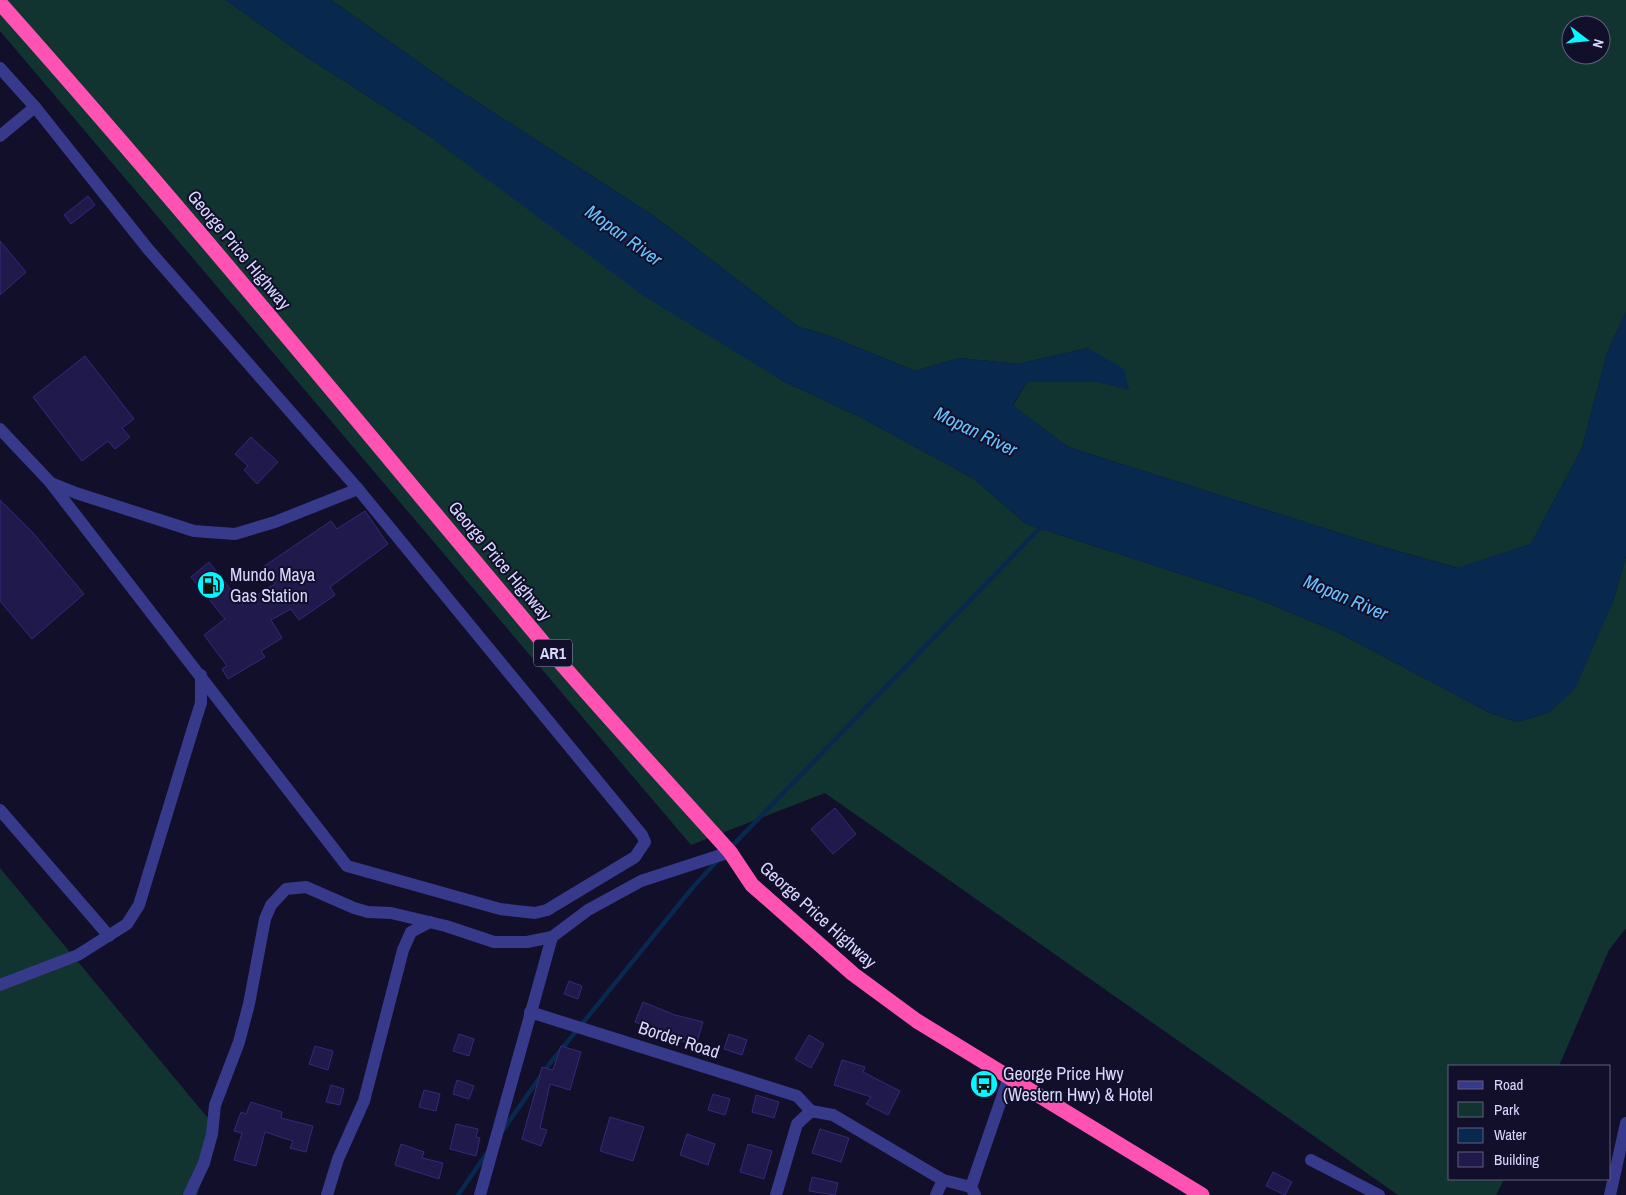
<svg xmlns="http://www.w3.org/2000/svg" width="1626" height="1195" font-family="'Archivo Narrow',sans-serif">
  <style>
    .green { fill: #113430; fill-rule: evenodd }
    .water { fill: #09284e }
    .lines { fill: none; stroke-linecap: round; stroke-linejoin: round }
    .stream { stroke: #09284e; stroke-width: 4.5 }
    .building { fill: #20194c; stroke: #342a79 }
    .minor { stroke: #373a8b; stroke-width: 12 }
    .highway { stroke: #ff52b2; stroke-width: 15 }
    .labels { text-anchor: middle; stroke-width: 4; stroke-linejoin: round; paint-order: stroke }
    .shield { fill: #110f2a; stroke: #9d9bbf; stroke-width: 1 }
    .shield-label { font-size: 16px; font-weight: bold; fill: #d9d7ff }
    .street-label { font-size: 18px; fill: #d9d7ff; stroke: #110f2a }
    .poi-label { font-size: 18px; fill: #d9d7ff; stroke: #110f2a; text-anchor: start }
    .water-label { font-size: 19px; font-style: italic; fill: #65c3ff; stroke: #110f2a }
  </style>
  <rect width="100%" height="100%" fill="#110f2a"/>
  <g class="green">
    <path d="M0 0H226L302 54 425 133 783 381 864 419 974 479 1026 524 1258 599 1337 632 1490 713 1517 722 1550 712 1613 602 1626 556V928L1609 950 1559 1066H1450V1179H1504L1496 1195H1398L825 793 691 845 0 31Z"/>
    <path d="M331 0H1626V312L1607 353 1582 448 1531 544 1458 568 1377 545 1068 447 1013 406 1027 382H1098L1129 389 1088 348 1018 364 959 358 915 371 830 336 799 327 654 216 454 87ZM1571 25H1601V55H1571Z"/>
    <path d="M0 868 217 1129 197 1195H0Z"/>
  </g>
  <path class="water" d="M226 0H331L454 87 654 216 799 327 830 336 915 371 959 358 1018 364 1088 348 1124 369 1129 390 1098 382H1027L1013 405 1068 447 1377 545 1457 568 1531 544 1582 448 1607 353 1626 312V556L1613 602 1575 689 1550 712 1517 722 1490 713 1337 632 1258 599 1026 524 974 479 864 419 783 381 645 297 425 133 302 54Z"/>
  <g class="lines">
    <g class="stream">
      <path d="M730 848 1043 525"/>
      <path d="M503 1130 547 1067 694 886 719 859"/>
      <path d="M458 1195 487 1153"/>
    </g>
  </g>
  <g class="building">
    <path d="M88 196 95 205 71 224 64 215Z"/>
    <path d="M0 241 26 272 0 295Z"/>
    <path d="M85 356 134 419 122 428 130 437 115 449 108 441 82 461 33 397Z"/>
    <path d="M251 437 278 462 257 484 244 470 248 466 235 454Z"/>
    <path d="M0 500 34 534 84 594 32 639 0 601Z"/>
    <path d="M365 511 388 544 330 587 335 595 299 620 291 609 271 620 282 638 261 651 265 657 228 679 222 669 227 666 204 635 225 619 191 577 209 562 242 604 275 584 263 567 331 521 337 529Z"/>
    <path d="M835 808 856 834 833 854 811 829Z"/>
    <path d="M569 981 582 986 578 999 564 994Z"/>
    <path d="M643 1002 675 1015 703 1022 696 1045 669 1037 635 1022Z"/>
    <path d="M459 1034 474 1039 469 1056 453 1051Z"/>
    <path d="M729 1034 747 1040 742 1055 724 1049Z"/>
    <path d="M809 1035 824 1044 811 1068 795 1059Z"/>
    <path d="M315 1046 333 1051 328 1070 309 1064Z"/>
    <path d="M561 1046 581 1052 570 1090 550 1084 540 1128 547 1130 541 1146 522 1139 542 1067 553 1070Z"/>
    <path d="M842 1060 865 1067 863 1072 900 1091 888 1115 866 1104 871 1097 834 1085Z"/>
    <path d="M457 1080 474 1086 469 1099 453 1094Z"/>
    <path d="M331 1085 344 1089 340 1105 326 1102Z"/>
    <path d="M424 1090 440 1094 436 1111 419 1107Z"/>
    <path d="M713 1094 730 1099 725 1115 708 1110Z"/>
    <path d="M756 1095 779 1102 774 1118 752 1112Z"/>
    <path d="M251 1102 282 1112 281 1118 313 1126 306 1152 290 1148 293 1141 265 1132 256 1166 234 1160 242 1133 234 1131 241 1112 246 1114Z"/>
    <path d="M610 1117 644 1127 633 1161 600 1151Z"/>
    <path d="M456 1124 478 1129 476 1137 480 1138 476 1156 450 1149Z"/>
    <path d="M820 1129 849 1138 841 1162 812 1153Z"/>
    <path d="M687 1134 715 1144 708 1165 680 1155Z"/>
    <path d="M401 1144 424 1152 422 1158 443 1163 439 1179 395 1165Z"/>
    <path d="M748 1144 772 1151 764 1179 740 1172Z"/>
    <path d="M1273 1172 1292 1182 1285 1195 1266 1186Z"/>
    <path d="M812 1177 838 1183 835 1195 809 1191Z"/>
  </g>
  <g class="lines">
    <g class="minor">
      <path d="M0 68 35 107 148 249 358 489 642 835 645 842 635 857 547 910 535 913 500 909 347 866 50 482 0 429"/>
      <path d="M0 136 35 107"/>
      <path d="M51 483 76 493 194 531 235 534 275 522 358 489"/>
      <path d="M0 810 109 936"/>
      <path d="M0 985 78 955 127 924 139 905 194 725 201 703V675"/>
      <path d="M530 1012 797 1096 811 1111"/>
      <path d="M1311 1160 1379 1195"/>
      <path d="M189 1195 204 1163 212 1134 215 1105 239 1042 249 1004 265 919 271 905 286 889 306 887 354 908 368 912 391 913 446 926 494 942H527L552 937"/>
      <path d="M327 1195 338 1159 364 1101 403 950 411 932 430 922"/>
      <path d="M480 1195 552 937 588 910 641 881 730 852"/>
      <path d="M776 1195 797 1124 811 1111 833 1115 943 1180 971 1187"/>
      <path d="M936 1195 943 1180"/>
      <path d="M975 1195 971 1187 1009 1077"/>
      <path d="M1610 1195 1626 1123"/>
    </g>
    <path class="highway" d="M0 3C187 213 365 431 546 646 606 716 669 784 730 852L752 885 853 974 917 1021 1202 1195"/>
  </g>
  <defs>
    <symbol id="fuel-disc" viewBox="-11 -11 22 22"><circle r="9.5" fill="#03f9ff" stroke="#110f2a"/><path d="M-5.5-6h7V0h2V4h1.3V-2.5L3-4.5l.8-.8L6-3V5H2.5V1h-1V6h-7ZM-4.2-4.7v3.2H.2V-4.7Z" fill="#111"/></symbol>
    <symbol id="bus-disc" viewBox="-11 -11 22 22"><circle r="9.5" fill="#03f9ff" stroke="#110f2a"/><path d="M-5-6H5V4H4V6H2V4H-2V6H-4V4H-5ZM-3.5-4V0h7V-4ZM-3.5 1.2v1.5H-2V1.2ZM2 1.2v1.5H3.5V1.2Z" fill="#111"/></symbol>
  </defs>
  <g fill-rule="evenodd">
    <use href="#fuel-disc" x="195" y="569" width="32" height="32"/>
    <use href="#bus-disc" x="968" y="1068" width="32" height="32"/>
  </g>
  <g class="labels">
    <rect class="shield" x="534" y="639.5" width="38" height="27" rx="4"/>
    <g class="shield-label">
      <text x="553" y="659">AR1</text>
    </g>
    <g class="street-label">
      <text transform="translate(239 250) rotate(50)" y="6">George Price Highway</text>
      <text transform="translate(500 561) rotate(50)" y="6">George Price Highway</text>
      <text transform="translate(818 915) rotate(42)" y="6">George Price Highway</text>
      <text transform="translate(679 1040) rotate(18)" y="6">Border Road</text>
    </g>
    <g class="poi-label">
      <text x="230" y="581">Mundo Maya<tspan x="230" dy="21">Gas Station</tspan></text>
      <text x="1003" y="1080">George Price Hwy<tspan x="1003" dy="21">(Western Hwy) &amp; Hotel</tspan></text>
    </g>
    <g class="water-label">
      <text transform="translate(624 235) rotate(36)" y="7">Mopan River</text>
      <text transform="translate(976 431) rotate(26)" y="7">Mopan River</text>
      <text transform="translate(1346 597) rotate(23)" y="7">Mopan River</text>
    </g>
  </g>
  <rect x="1448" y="1065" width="162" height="115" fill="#110f2a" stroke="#615f7f"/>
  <rect x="1458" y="1081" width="25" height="8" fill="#373a8b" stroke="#615f7f"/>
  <text x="1494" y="1090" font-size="15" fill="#d9d7ff">Road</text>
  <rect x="1458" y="1102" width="25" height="15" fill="#113430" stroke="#615f7f"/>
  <text x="1494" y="1115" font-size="15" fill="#d9d7ff">Park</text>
  <rect x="1458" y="1128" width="25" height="15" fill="#09284e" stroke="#615f7f"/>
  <text x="1494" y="1140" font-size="15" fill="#d9d7ff">Water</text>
  <rect x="1458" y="1152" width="25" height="15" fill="#20194c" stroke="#615f7f"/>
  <text x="1494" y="1165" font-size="15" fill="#d9d7ff">Building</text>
  <g transform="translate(1586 40) rotate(106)"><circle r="24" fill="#110f2a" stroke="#615f7f"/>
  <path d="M0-4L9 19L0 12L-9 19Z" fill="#03f9ff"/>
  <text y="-8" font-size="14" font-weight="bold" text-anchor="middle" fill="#d9d7ff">N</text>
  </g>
</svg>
